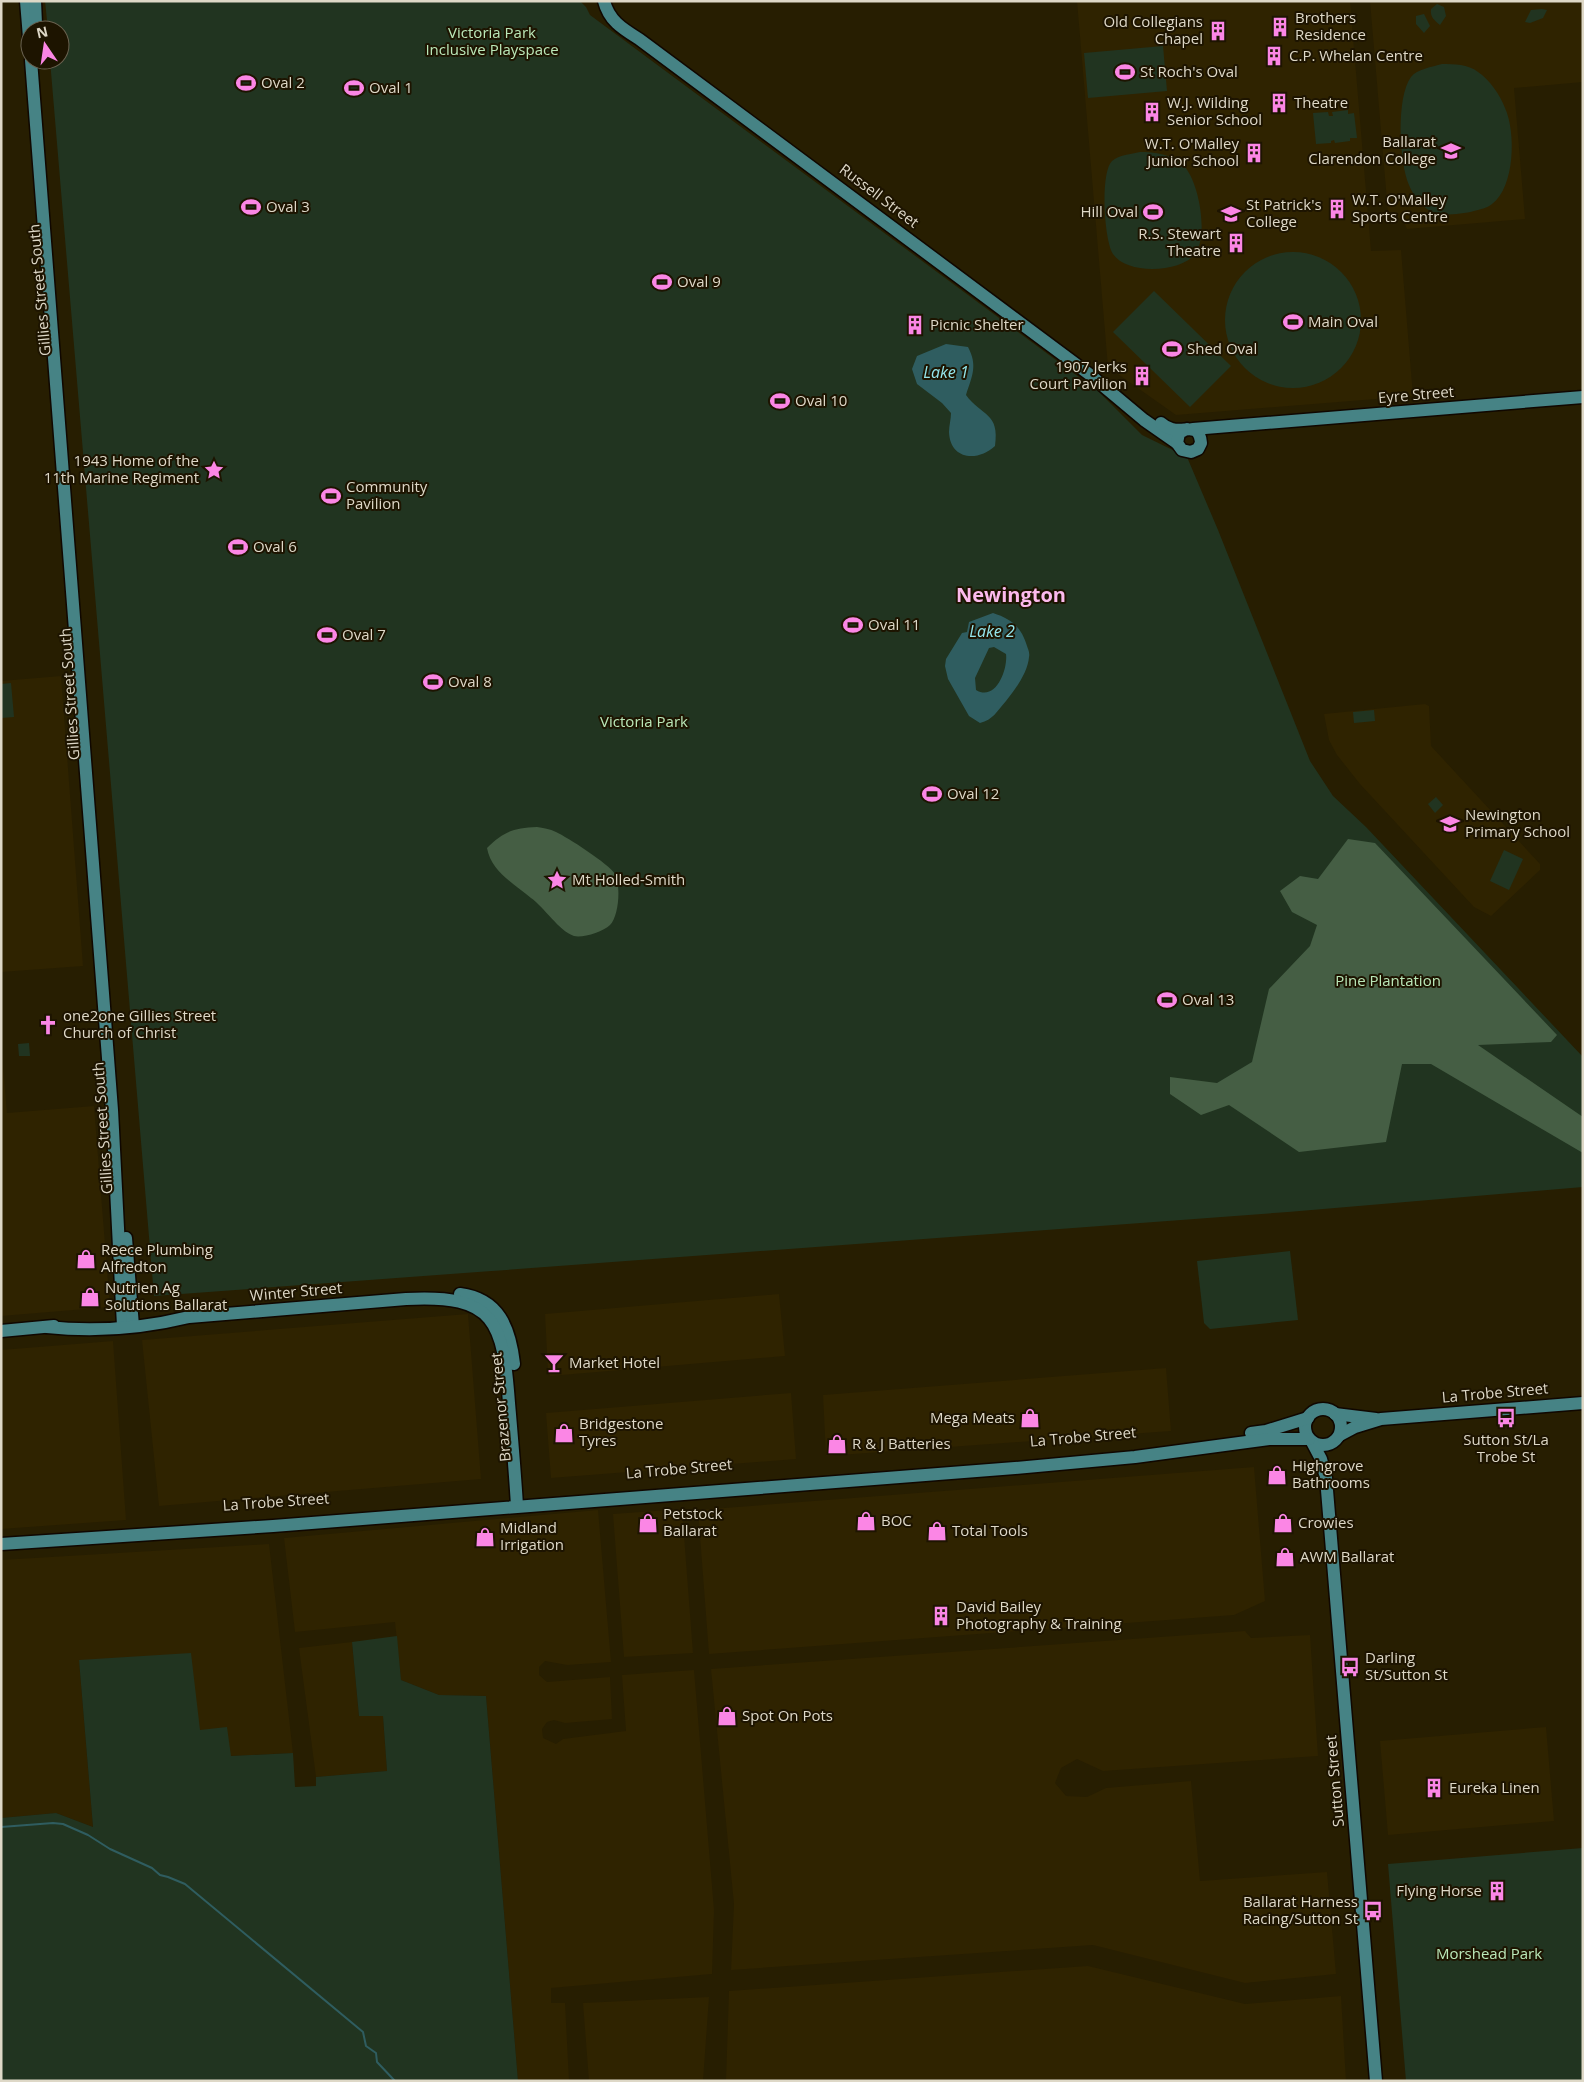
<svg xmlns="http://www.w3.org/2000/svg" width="1584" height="2082" font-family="'Open Sans',sans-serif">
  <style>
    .built { fill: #2f2300 }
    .green { fill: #213420 }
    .forest { fill: #455e44 }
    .water { fill: #2f5d60; fill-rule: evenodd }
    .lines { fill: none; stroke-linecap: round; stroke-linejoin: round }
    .stream { stroke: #2f5d60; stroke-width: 2 }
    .major-casing { stroke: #100700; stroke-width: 15 }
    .major { stroke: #468385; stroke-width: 12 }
    .labels { text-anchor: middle; stroke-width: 4; stroke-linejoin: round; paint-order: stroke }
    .poi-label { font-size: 15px; fill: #ded8c7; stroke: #1d1400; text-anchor: start }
    .park-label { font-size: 15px; fill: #bae8b8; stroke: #1d1400 }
    .street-label { font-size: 15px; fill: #ded8c7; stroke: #1d1400 }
    .water-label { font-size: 16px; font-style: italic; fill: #94e6ec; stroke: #1d1400 }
    .district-label { font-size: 20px; font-weight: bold; fill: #fcbaed; stroke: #1d1400 }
  </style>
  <rect width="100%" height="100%" fill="#271e01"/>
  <g class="built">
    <path d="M1077 1H1350L1371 251 1401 250 1413 396 1176 415 1108 367Z"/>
    <path d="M1370 1H1583V82L1514 88 1525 219 1407 229 1403 221 1396 216 1388 213Z"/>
    <path d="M61 676 83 966 1 972V681Z"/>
    <path d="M1425 704 1429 706 1431 746 1540 864V870L1491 916 1474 907 1360 784 1337 755 1329 740 1324 714Z"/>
    <path d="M1 1043 7 1113 94 1106 110 1307 1 1316Z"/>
    <path d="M779 1294 785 1356 550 1376 548 1372 545 1314Z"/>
    <path d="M468 1314 481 1479 159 1506 142 1340Z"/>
    <path d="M113 1341 126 1520 1 1529V1350Z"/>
    <path d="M1166 1368 1171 1431 826 1456 823 1395Z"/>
    <path d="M791 1393 796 1459 551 1478 546 1413Z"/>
    <path d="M1254 1467 1265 1601 1234 1615 709 1654 698 1510Z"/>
    <path d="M682 1509 693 1653 624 1657 613 1514Z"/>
    <path d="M598 1510 611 1662 567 1665 545 1661 539 1667V1675L547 1682 610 1677 612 1719 565 1723 554 1720 547 1722 542 1729 543 1738 556 1744 563 1739 626 1731 622 1675 694 1670 714 1910 712 1974 551 1988V2003H565L569 2081H518L486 1696 439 1695 401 1680 395 1622 295 1632 284 1538Z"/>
    <path d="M269 1544 293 1753 230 1756 200 1730 79 1660 93 1827 56 1813 1 1818V1560Z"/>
    <path d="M1245 1631 1251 1638 1310 1635 1318 1756 1103 1771 1077 1759 1061 1768 1055 1783 1066 1796 1087 1797 1106 1788 1191 1781 1200 1881 1327 1872 1336 1974 1245 1983 1093 1945 731 1970 734 1904 711 1669Z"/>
    <path d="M352 1642 359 1716H383L387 1771 316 1777 299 1648Z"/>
    <path d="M1546 1727 1554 1821 1388 1835 1380 1741Z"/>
    <path d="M1088 1966 1245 2004 1341 1996 1346 2081H726L729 1991Z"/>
    <path d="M709 1997 703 2081H589L583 2003Z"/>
  </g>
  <g class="green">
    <path d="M45 1H580L586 7 590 15 1099 392 1142 435 1187 457 1218 530 1310 761 1333 796 1366 827 1583 1057V1187L1288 1212 154 1296 50 60H60V30H48Z"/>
    <path d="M1437 4 1444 7 1446 16 1440 25C1434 20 1430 17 1431 9Z"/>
    <path d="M1542 9 1547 10 1543 18 1530 23 1525 22 1531 10Z"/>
    <path d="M1424 14 1430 26 1424 33 1416 24V16Z"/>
    <path d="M1163 46 1167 91 1088 98 1084 53Z"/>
    <path d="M1442 64C1454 64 1468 64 1478 72 1490 80 1500 95 1505 108 1516 132 1515 187 1492 204 1489 207 1482 209 1478 210 1463 214 1440 218 1427 209 1419 203 1412 193 1409 185 1399 162 1396 97 1411 77 1417 69 1432 67 1442 64Z"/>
    <path d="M1348 110V114L1354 113 1357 138H1350V141L1335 143 1334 140 1331 141V143L1316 144 1313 113 1328 112 1329 116H1333L1332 112Z"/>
    <path d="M1140 152C1155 152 1171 154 1183 165 1199 180 1209 236 1195 254 1180 273 1127 275 1113 254 1104 240 1100 173 1112 161 1119 155 1131 154 1140 152Z"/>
    <circle cx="1293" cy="320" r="68"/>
    <path d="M1154 291 1231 366 1190 407 1113 332Z"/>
    <path d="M11 683 14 717 1 718V684Z"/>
    <path d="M1374 710 1375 721 1354 723 1353 712Z"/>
    <path d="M1436 797 1443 805 1435 813 1428 804Z"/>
    <path d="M1504 850 1523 859 1509 890 1490 881Z"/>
    <path d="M29 1043 30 1056H19L18 1044Z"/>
    <path d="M1290 1251 1298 1320 1210 1329 1204 1323 1197 1261Z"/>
    <path d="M397 1636 401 1680 439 1695 486 1696 518 2081H1V1818L56 1813 93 1827 79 1660 191 1653 200 1730 227 1727 231 1756 293 1753 295 1787 316 1786V1777L387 1771 383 1716H359L352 1642Z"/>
    <path d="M1583 1848V2081H1406L1388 1864Z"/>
  </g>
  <g class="forest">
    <path d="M537 827C543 828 550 829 556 832 567 837 609 864 615 874 621 885 619 916 610 925 603 932 583 938 574 936 559 931 544 907 531 898 514 884 491 871 487 848 504 831 514 828 537 827Z"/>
    <path d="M1348 839 1375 843 1557 1035 1551 1042 1478 1045 1583 1117V1153L1431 1064H1402L1386 1142 1299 1152 1229 1105 1201 1115 1170 1094V1077L1217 1083 1252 1062 1269 989 1310 946 1317 925 1292 912 1280 891 1300 876 1318 879Z"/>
  </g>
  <g class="water">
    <path d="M946 344 968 347C978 366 972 376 966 395 981 416 1000 412 995 446 978 462 950 460 949 432 949 426 951 419 951 413L942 403 917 384 912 369 917 356Z"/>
    <path d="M993 613C1011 619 1021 626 1027 646 1028 649 1030 653 1029 657 1028 672 1015 690 1006 701 997 711 993 720 980 723L969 716 948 679 945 666 946 659 962 633 967 632 969 622ZM994 647 1006 654C1008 669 996 702 976 690L975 678 989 648Z"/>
  </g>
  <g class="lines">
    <path class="stream" d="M1 1827 53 1823 63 1824 88 1835 110 1849 152 1868 160 1875 168 1877 185 1884 363 2032 366 2046 376 2053 377 2062 395 2081"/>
    <defs>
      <g id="major">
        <path d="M26 1 30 50"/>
        <path d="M35 1 36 24"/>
        <path d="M604 1C609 21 623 29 639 39L1089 374 1144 420 1177 443"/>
        <path d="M31 60 112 1110 123 1326"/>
        <path d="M1161 423C1164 426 1168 428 1172 429 1185 433 1199 421 1201 443L1198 449 1191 452 1182 450 1177 443 1179 433 1187 429"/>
        <path d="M1193 429 1583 397"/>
        <path d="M126 1238 133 1326"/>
        <path d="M460 1294C499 1299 510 1328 514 1364"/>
        <path d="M47 1327C93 1332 144 1328 189 1317L406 1299C496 1294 503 1322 509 1403 512 1438 515 1472 517 1506"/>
        <path d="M1 1331 54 1326"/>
        <circle cx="1323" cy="1427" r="18"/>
        <path d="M1335 1414 1376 1419"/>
        <path d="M1251 1433 1266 1431 1308 1418"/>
        <path d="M1340 1435 1355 1427 1381 1419 1583 1403"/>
        <path d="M1312 1442 1321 1459 1326 1478 1376 2081"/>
        <path d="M1 1544 273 1526 1015 1468 1135 1457 1269 1439H1309"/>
      </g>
    </defs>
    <use href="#major" class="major-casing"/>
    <use href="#major" class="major"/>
  </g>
  <defs>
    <symbol id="building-bare" viewBox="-9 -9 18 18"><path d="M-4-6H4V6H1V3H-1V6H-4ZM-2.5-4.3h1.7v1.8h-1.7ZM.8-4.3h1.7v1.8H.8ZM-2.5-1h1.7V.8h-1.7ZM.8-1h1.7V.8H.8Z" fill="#fb86e5" stroke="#1d1400" stroke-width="2.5" paint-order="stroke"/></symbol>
    <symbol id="stadium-bare" viewBox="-9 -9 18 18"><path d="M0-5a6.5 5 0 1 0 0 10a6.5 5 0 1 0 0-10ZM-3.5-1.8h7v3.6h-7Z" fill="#fb86e5" stroke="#1d1400" stroke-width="2.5" paint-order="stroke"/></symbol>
    <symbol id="school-bare" viewBox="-9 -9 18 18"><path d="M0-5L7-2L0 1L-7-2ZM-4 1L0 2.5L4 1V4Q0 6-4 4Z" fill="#fb86e5" stroke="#1d1400" stroke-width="2.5" paint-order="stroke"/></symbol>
    <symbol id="sight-bare" viewBox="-9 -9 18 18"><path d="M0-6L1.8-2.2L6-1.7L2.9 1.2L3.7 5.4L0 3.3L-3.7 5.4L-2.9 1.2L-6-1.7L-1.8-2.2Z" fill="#fb86e5" stroke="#1d1400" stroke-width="2.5" paint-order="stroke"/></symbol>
    <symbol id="church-bare" viewBox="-9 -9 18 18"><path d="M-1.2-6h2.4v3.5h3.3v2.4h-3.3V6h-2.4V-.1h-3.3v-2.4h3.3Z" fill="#fb86e5" stroke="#1d1400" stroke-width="2.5" paint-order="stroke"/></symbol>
    <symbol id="shop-bare" viewBox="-9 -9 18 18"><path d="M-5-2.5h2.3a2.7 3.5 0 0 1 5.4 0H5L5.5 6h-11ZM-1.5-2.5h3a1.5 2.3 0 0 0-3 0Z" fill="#fb86e5" stroke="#1d1400" stroke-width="2.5" paint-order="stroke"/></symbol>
    <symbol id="bar-bare" viewBox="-9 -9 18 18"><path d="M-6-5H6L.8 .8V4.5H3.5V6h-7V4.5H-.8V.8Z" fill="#fb86e5" stroke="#1d1400" stroke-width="2.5" paint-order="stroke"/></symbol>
    <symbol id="bus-bare" viewBox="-9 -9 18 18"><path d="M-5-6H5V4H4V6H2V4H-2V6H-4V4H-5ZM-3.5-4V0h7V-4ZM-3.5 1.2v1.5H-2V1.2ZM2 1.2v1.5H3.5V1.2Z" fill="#fb86e5" stroke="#1d1400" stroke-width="2.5" paint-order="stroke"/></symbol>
  </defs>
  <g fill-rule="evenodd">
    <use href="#building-bare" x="1266" y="13" width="28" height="28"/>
    <use href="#building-bare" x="1204" y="17" width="28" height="28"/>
    <use href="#building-bare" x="1260" y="42" width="28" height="28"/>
    <use href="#stadium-bare" x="1111" y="58" width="28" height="28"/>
    <use href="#stadium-bare" x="232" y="69" width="28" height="28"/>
    <use href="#stadium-bare" x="340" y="74" width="28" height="28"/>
    <use href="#building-bare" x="1265" y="89" width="28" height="28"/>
    <use href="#building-bare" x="1138" y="98" width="28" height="28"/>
    <use href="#school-bare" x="1437" y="137" width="28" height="28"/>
    <use href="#building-bare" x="1240" y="139" width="28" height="28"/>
    <use href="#stadium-bare" x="237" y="193" width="28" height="28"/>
    <use href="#building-bare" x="1323" y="195" width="28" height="28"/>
    <use href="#stadium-bare" x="1139" y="198" width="28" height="28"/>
    <use href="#school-bare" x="1217" y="200" width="28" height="28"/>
    <use href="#building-bare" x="1222" y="229" width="28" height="28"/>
    <use href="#stadium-bare" x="648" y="268" width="28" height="28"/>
    <use href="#stadium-bare" x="1279" y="308" width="28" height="28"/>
    <use href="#building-bare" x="901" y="311" width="28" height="28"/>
    <use href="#stadium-bare" x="1158" y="335" width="28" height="28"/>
    <use href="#building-bare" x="1128" y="362" width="28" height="28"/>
    <use href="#stadium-bare" x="766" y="387" width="28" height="28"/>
    <use href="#sight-bare" x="200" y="456" width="28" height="28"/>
    <use href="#stadium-bare" x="317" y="482" width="28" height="28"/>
    <use href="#stadium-bare" x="224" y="533" width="28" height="28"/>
    <use href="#stadium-bare" x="839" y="611" width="28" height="28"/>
    <use href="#stadium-bare" x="313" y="621" width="28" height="28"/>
    <use href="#stadium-bare" x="419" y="668" width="28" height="28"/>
    <use href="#stadium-bare" x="918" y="780" width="28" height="28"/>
    <use href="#school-bare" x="1436" y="810" width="28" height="28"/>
    <use href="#sight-bare" x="543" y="866" width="28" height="28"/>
    <use href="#stadium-bare" x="1153" y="986" width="28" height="28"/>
    <use href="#church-bare" x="34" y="1011" width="28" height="28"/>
    <use href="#shop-bare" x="72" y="1245" width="28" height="28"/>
    <use href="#shop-bare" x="76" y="1283" width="28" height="28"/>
    <use href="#bar-bare" x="540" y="1349" width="28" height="28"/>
    <use href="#shop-bare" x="1016" y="1404" width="28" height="28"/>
    <use href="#bus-bare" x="1492" y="1404" width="28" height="28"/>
    <use href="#shop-bare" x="550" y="1419" width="28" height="28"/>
    <use href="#shop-bare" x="823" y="1430" width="28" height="28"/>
    <use href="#shop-bare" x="1263" y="1461" width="28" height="28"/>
    <use href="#shop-bare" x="852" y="1507" width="28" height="28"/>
    <use href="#shop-bare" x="634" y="1509" width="28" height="28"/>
    <use href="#shop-bare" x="1269" y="1509" width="28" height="28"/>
    <use href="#shop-bare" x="923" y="1517" width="28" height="28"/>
    <use href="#shop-bare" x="471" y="1523" width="28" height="28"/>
    <use href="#shop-bare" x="1271" y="1543" width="28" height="28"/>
    <use href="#building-bare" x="927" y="1602" width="28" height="28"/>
    <use href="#bus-bare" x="1336" y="1653" width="28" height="28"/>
    <use href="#shop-bare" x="713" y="1702" width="28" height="28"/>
    <use href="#building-bare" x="1420" y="1774" width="28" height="28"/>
    <use href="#building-bare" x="1483" y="1877" width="28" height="28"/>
    <use href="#bus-bare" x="1359" y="1897" width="28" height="28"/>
  </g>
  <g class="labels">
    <g class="poi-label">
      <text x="1295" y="23">Brothers<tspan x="1295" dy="17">Residence</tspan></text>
      <text x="1203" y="27" text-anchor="end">Old Collegians<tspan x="1203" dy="17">Chapel</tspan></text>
      <text x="1289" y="61">C.P. Whelan Centre</text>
      <text x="1140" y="77">St Roch's Oval</text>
      <text x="261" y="88">Oval 2</text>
      <text x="369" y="93">Oval 1</text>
      <text x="1167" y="108">W.J. Wilding<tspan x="1167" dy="17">Senior School</tspan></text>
      <text x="1294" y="108">Theatre</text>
      <text x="1436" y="147" text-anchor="end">Ballarat<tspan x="1436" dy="17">Clarendon College</tspan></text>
      <text x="1239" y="149" text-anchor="end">W.T. O'Malley<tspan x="1239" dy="17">Junior School</tspan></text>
      <text x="1352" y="205">W.T. O'Malley<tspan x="1352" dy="17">Sports Centre</tspan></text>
      <text x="1246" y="210">St Patrick's<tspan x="1246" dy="17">College</tspan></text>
      <text x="266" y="212">Oval 3</text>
      <text x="1138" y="217" text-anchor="end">Hill Oval</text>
      <text x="1221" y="239" text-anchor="end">R.S. Stewart<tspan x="1221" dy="17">Theatre</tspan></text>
      <text x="677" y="287">Oval 9</text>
      <text x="1308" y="327">Main Oval</text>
      <text x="930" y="330">Picnic Shelter</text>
      <text x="1187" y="354">Shed Oval</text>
      <text x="1127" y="372" text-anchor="end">1907 Jerks<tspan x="1127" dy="17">Court Pavilion</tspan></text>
      <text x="795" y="406">Oval 10</text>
      <text x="199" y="466" text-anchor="end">1943 Home of the<tspan x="199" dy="17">11th Marine Regiment</tspan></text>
      <text x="346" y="492">Community<tspan x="346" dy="17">Pavilion</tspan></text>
      <text x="253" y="552">Oval 6</text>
      <text x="868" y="630">Oval 11</text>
      <text x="342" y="640">Oval 7</text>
      <text x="448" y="687">Oval 8</text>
      <text x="947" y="799">Oval 12</text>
      <text x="1465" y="820">Newington<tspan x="1465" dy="17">Primary School</tspan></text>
      <text x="572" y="885">Mt Holled-Smith</text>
      <text x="1182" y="1005">Oval 13</text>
      <text x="63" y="1021">one2one Gillies Street<tspan x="63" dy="17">Church of Christ</tspan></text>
      <text x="101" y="1255">Reece Plumbing<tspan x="101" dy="17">Alfredton</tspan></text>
      <text x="105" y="1293">Nutrien Ag<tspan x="105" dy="17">Solutions Ballarat</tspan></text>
      <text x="569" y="1368">Market Hotel</text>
      <text x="1015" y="1423" text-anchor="end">Mega Meats</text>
      <text x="579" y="1429">Bridgestone<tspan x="579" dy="17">Tyres</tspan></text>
      <text x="1506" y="1445" text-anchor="middle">Sutton St/La<tspan x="1506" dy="17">Trobe St</tspan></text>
      <text x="852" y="1449">R &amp; J Batteries</text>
      <text x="1292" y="1471">Highgrove<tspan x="1292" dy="17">Bathrooms</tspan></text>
      <text x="663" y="1519">Petstock<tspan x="663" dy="17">Ballarat</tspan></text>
      <text x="881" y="1526">BOC</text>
      <text x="1298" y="1528">Crowies</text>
      <text x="500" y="1533">Midland<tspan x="500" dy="17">Irrigation</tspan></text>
      <text x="952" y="1536">Total Tools</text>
      <text x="1300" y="1562">AWM Ballarat</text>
      <text x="956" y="1612">David Bailey<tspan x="956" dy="17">Photography &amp; Training</tspan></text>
      <text x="1365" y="1663">Darling<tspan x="1365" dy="17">St/Sutton St</tspan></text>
      <text x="742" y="1721">Spot On Pots</text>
      <text x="1449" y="1793">Eureka Linen</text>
      <text x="1482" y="1896" text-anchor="end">Flying Horse</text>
      <text x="1358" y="1907" text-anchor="end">Ballarat Harness<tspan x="1358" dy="17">Racing/Sutton St</tspan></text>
    </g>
    <g class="park-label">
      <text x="492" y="38">Victoria Park<tspan x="492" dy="17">Inclusive Playspace</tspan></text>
      <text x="644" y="727">Victoria Park</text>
      <text x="1388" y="986">Pine Plantation</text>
      <text x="1489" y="1959">Morshead Park</text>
    </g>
    <g class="street-label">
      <text transform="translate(879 196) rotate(37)" y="5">Russell Street</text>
      <text transform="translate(40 290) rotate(-95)" y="5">Gillies Street South</text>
      <text transform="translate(1416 395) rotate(-5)" y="5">Eyre Street</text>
      <text transform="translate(70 694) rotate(-94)" y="5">Gillies Street South</text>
      <text transform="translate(103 1128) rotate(-94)" y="5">Gillies Street South</text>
      <text transform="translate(296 1292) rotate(-5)" y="5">Winter Street</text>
      <text transform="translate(1495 1393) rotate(-5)" y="5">La Trobe Street</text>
      <text transform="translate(501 1407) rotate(-95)" y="5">Brazenor Street</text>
      <text transform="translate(1083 1437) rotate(-5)" y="5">La Trobe Street</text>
      <text transform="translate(679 1469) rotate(-5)" y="5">La Trobe Street</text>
      <text transform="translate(276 1502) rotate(-4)" y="5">La Trobe Street</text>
      <text transform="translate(1335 1781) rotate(-95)" y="5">Sutton Street</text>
    </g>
    <g class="water-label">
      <text x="946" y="378">Lake 1</text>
      <text x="992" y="637">Lake 2</text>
    </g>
    <g class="district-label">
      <text x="1011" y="602">Newington</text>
    </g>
  </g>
  <rect width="1584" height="2082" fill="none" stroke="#ded8c7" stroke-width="5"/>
  <g transform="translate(45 45) rotate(347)"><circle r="24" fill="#1d1400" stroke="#6a6250"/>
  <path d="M0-4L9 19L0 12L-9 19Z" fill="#fb86e5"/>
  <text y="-8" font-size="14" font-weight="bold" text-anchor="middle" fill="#ded8c7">N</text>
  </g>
</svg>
